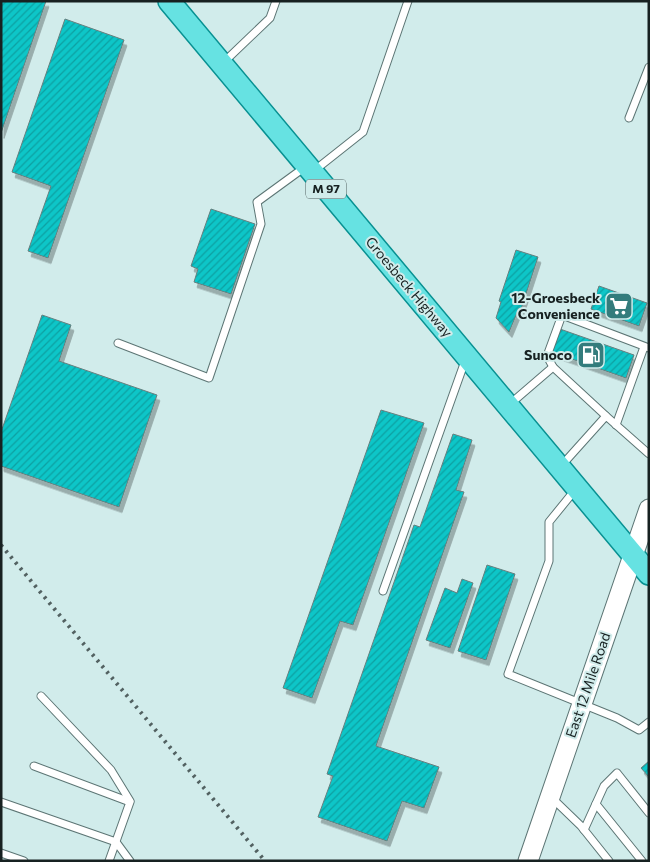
<svg xmlns="http://www.w3.org/2000/svg" width="650" height="862" font-family="Commissioner,sans-serif">
  <style>
    .building { fill: url(#building-hatch); stroke: #667f7e; filter: url(#shadow) }
    .lines { fill: none; stroke-linecap: round; stroke-linejoin: round }
    .lane-casing { stroke: #5c7574; stroke-width: 9 }
    .secondary-casing { stroke: #5c7574; stroke-width: 21 }
    .primary-casing { stroke: #089192; stroke-width: 24 }
    .lane { stroke: #fff; stroke-width: 7 }
    .secondary { stroke: #fff; stroke-width: 19 }
    .primary { stroke: #66e2e2; stroke-width: 21 }
    .rail { stroke: #526161; stroke-width: 4; stroke-dasharray: 2.5 5; stroke-linecap: butt }
    .labels { text-anchor: middle; stroke-width: 4; stroke-linejoin: round; paint-order: stroke }
    .shield { fill: #d1eceb; stroke: #4f5e5e; stroke-width: 1 }
    .shield-label { font-size: 12px; font-weight: bold; fill: #172121 }
    .street-label { font-size: 14px; fill: #172121; stroke: #d1eceb }
    .poi-label { font-size: 14px; font-weight: bold; fill: #172121; stroke: #d1eceb; text-anchor: end }
  </style>
  <defs>
    <pattern id="building-hatch" width="6" height="6" patternUnits="userSpaceOnUse" patternTransform="scale(1.25)"><rect width="6" height="6" fill="#0ec6c8"/><path d="M-1 1l2-2M0 6l6-6M5 7l2-2" fill="none" stroke="#0da0a2"/></pattern>
    <filter id="shadow"><feDropShadow dx="3" dy="5.5" stdDeviation="0" flood-color="#0004"/></filter>
  </defs>
  <rect width="100%" height="100%" fill="#d1eceb"/>
  <g class="building">
    <path d="M1 1H46L1 133Z"/>
    <path d="M65 19 124 40 48 258 28 251 51 186 12 172Z"/>
    <path d="M211 209 255 224 231 294 194 282 198 269 191 266Z"/>
    <path d="M516 250 538 257 521 309 519 308 509 332 496 318 501 302 499 301Z"/>
    <path d="M599 286 647 303 639 326 591 309Z"/>
    <path d="M42 315 71 325 59 361 157 395 119 507 1 466V432Z"/>
    <path d="M560 329 634 355 626 378 552 352Z"/>
    <path d="M381 410 424 423 353 625 340 621 312 698 283 688Z"/>
    <path d="M453 434 472 440 456 490 464 492 376 746 439 767 424 808 402 801 387 841 318 817 333 776 327 774 414 525 420 527Z"/>
    <path d="M487 565 515 574 486 660 458 651Z"/>
    <path d="M462 579 473 583 450 648 426 640 445 588 457 593Z"/>
    <path d="M649 761V777L641 768Z"/>
  </g>
  <g class="lines">
    <defs>
      <g id="lane">
        <path d="M224 62 270 18 276 1"/>
        <path d="M629 118 649 67"/>
        <path d="M315 170 363 132 408 1"/>
        <path d="M118 343 209 378 261 224 257 202 305 167"/>
        <path d="M553 367 547 356 562 315 649 348"/>
        <path d="M510 404 553 367 606 416"/>
        <path d="M616 425 644 347"/>
        <path d="M562 465 606 416 649 454"/>
        <path d="M575 490 549 522V561L508 674 617 718 639 730 649 722"/>
        <path d="M383 591 465 361"/>
        <path d="M41 696 111 770 130 801"/>
        <path d="M34 766 130 802 109 861"/>
        <path d="M552 798 581 826 609 861"/>
        <path d="M1 802 116 842 130 861"/>
        <path d="M596 804 642 861"/>
        <path d="M584 830 604 786 617 773 649 813"/>
        <path d="M1 853 24 861"/>
      </g>
      <path id="secondary" d="M528 861 649 509"/>
      <path id="primary" d="M169 1 649 574"/>
    </defs>
    <use href="#lane" class="lane-casing"/>
    <use href="#secondary" class="secondary-casing"/>
    <use href="#primary" class="primary-casing"/>
    <use href="#lane" class="lane"/>
    <use href="#secondary" class="secondary"/>
    <use href="#primary" class="primary"/>
    <path class="rail" d="M1 545 265 861"/>
  </g>
  <defs>
    <symbol id="supermarket-square" viewBox="-11 -11 22 22"><rect x="-9" y="-9" width="18" height="18" rx="4" fill="#337c7c" stroke="#d1eceb"/><path d="M-6-5.5h2.5l.6 2H6L4.5 2H-2.5L-4.4-4H-6ZM-1.5 3.2a1.3 1.3 0 1 0 .1 0ZM3 3.2a1.3 1.3 0 1 0 .1 0Z" fill="#fff"/></symbol>
    <symbol id="fuel-square" viewBox="-11 -11 22 22"><rect x="-9" y="-9" width="18" height="18" rx="4" fill="#337c7c" stroke="#d1eceb"/><path d="M-5.5-6h7V0h2V4h1.3V-2.5L3-4.5l.8-.8L6-3V5H2.5V1h-1V6h-7ZM-4.2-4.7v3.2H.2V-4.7Z" fill="#fff"/></symbol>
  </defs>
  <g fill-rule="evenodd">
    <use href="#supermarket-square" x="603" y="290" width="32" height="32"/>
    <use href="#fuel-square" x="575" y="339" width="32" height="32"/>
  </g>
  <g class="labels">
    <rect class="shield" x="306" y="179.5" width="40" height="19" rx="4"/>
    <g class="shield-label">
      <text x="326" y="193">M 97</text>
    </g>
    <g class="street-label">
      <text transform="translate(409 287) rotate(50)" y="5">Groesbeck Highway</text>
      <text transform="translate(588 685) rotate(-71)" y="5">East 12 Mile Road</text>
    </g>
    <g class="poi-label">
      <text x="600" y="303">12-Groesbeck<tspan x="600" dy="16">Convenience</tspan></text>
      <text x="572" y="360">Sunoco</text>
    </g>
  </g>
  <rect width="650" height="862" fill="none" stroke="#172121" stroke-width="5"/>
</svg>
